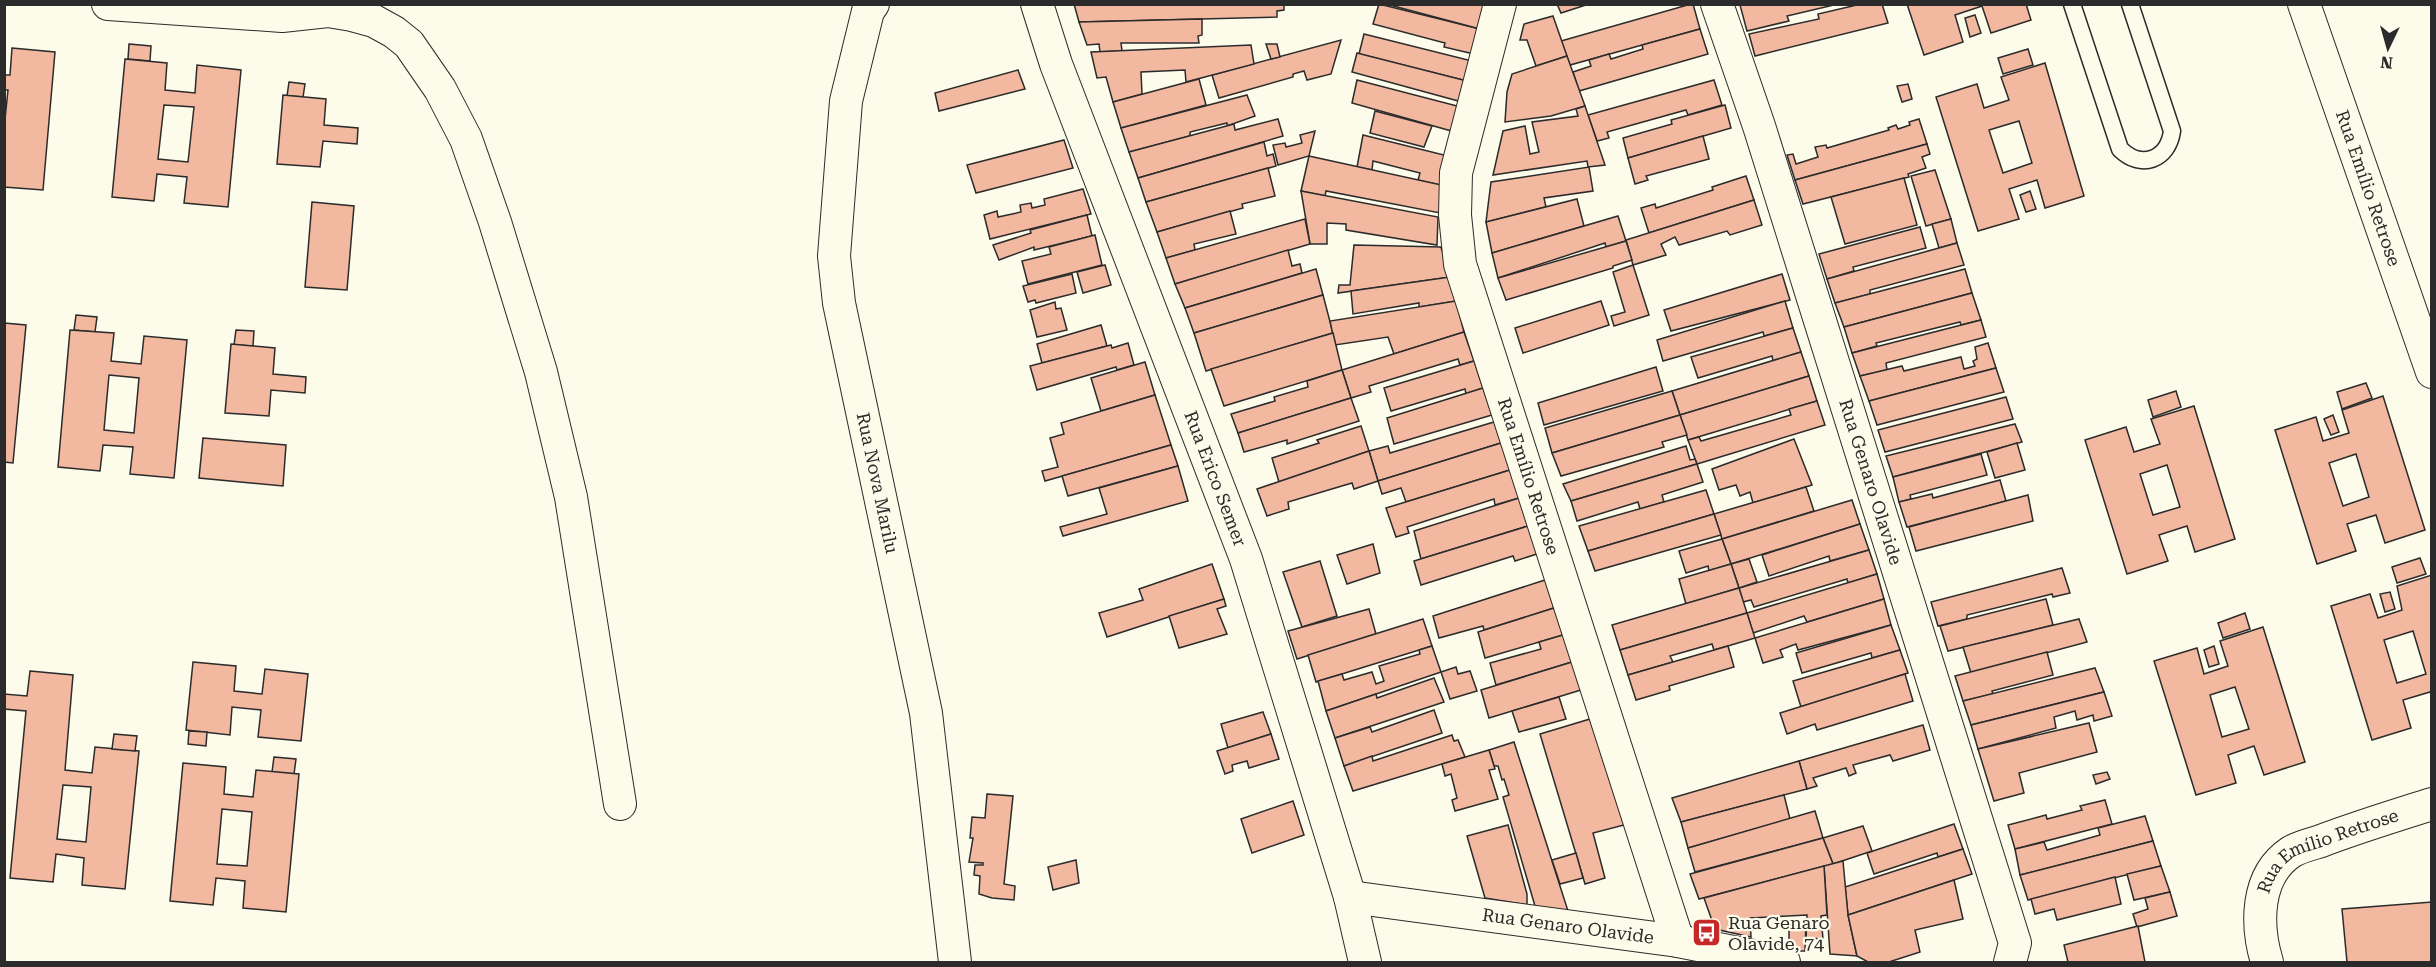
<svg xmlns="http://www.w3.org/2000/svg" width="2436" height="967" font-family="'Roboto Serif',serif">
  <style>
    .building { fill: #f2b8a0; stroke: #2b2b2b; stroke-width: 1.5; fill-rule: evenodd }
    .lines { fill: none; stroke-linecap: round; stroke-linejoin: round }
    .lane-casing { stroke: #2b2b2b; stroke-width: 19 }
    .street-casing { stroke: #2b2b2b; stroke-width: 34 }
    .lane { stroke: #fdfbea; stroke-width: 16 }
    .street { stroke: #fdfbea; stroke-width: 32 }
    .labels { text-anchor: middle; stroke-width: 4.5; stroke-linejoin: round; paint-order: stroke }
    .street-label { font-size: 18px; fill: #2b2b2b; stroke: #fdfbea }
    .poi-label { font-size: 18px; fill: #2b2b2b; stroke: #fdfbea; text-anchor: start }
  </style>
  <rect width="100%" height="100%" fill="#fdfbea"/>
  <g class="building">
    <path d="M1074 4H1284V10L1277 11V17L1079 22Z"/>
    <path d="M1379 4 1480 29 1474 54 1444 47 1445 43 1373 24Z"/>
    <path d="M1386 4H1486L1480 29Z"/>
    <path d="M1557 4H1589L1561 13Z"/>
    <path d="M1691 4H1693L1700 29 1570 65 1561 41Z"/>
    <path d="M1838 4 1787 16 1789 21 1747 31 1740 5Z"/>
    <path d="M1861 4H1882L1888 23 1755 56 1749 34 1819 19 1818 14Z"/>
    <path d="M1907 4H2026L2031 20 1991 33 1982 6 1955 15 1963 42 1924 55Z"/>
    <path d="M1975 15 1981 33 1970 37 1965 18Z"/>
    <path d="M1553 16 1567 56 1536 66 1527 40H1520L1524 24Z"/>
    <path d="M1202 19V35L1198 36 1199 43H1121L1122 51 1100 52 1099 44 1087 45 1079 22Z"/>
    <path d="M1700 29 1708 54 1579 91 1573 72 1591 66 1589 60 1609 54 1611 59 1643 49 1642 45Z"/>
    <path d="M1364 34 1472 61 1467 81 1359 54Z"/>
    <path d="M1341 40 1331 74 1307 80 1304 71 1293 74V77L1219 98 1212 75Z"/>
    <path d="M129 44 151 46 150 61 128 59Z"/>
    <path d="M1266 44H1277L1280 57 1271 59Z"/>
    <path d="M1251 45 1254 64 1186 82 1185 70 1141 72 1142 94 1113 102 1106 77 1097 78 1091 52Z"/>
    <path d="M12 48 55 52 43 190 4 187V129L8 90H4V75H10Z"/>
    <path d="M2028 49 2033 65 2003 74 1998 58Z"/>
    <path d="M1357 53 1467 81 1462 102 1352 72Z"/>
    <path d="M1567 56 1585 106 1551 116 1505 122 1507 92 1512 74Z"/>
    <path d="M125 59 167 63 165 90 195 93 197 65 241 70 228 207 184 203 187 177 157 174 154 201 112 197ZM164 105 194 107 188 162 158 159Z"/>
    <path d="M2045 63 2084 196 2045 208 2037 180 2009 189 2019 219 1978 231 1936 97 1977 84 1984 108 2009 100 2001 77ZM2019 121 2032 163 2003 173 1989 130Z"/>
    <path d="M1018 70 1025 89 939 111 935 93Z"/>
    <path d="M1199 79 1206 105 1121 128 1113 102Z"/>
    <path d="M1357 80 1461 107 1455 132 1352 103Z"/>
    <path d="M1714 80 1722 105 1688 115 1686 110 1607 132 1609 138 1597 141 1588 115Z"/>
    <path d="M289 82 305 84 303 97 287 96Z"/>
    <path d="M1908 84 1912 99 1902 102 1897 86Z"/>
    <path d="M283 95 326 99 324 125 358 128 357 144 323 141 320 167 277 164Z"/>
    <path d="M1247 95 1255 116 1227 126V123L1190 132V136L1129 152 1121 128Z"/>
    <path d="M1725 105 1731 128 1628 158 1623 138 1672 124 1671 120Z"/>
    <path d="M1585 106 1605 165 1588 167 1587 161 1493 175 1503 131 1525 126 1530 154 1539 152 1532 122 1578 116 1576 109Z"/>
    <path d="M1375 111 1432 126 1424 147 1370 133Z"/>
    <path d="M1278 119 1283 136 1138 178 1129 152 1234 124 1235 130Z"/>
    <path d="M1919 119 1927 144 1795 180 1787 155 1793 154 1796 164 1818 157 1815 147 1826 145 1827 148 1889 130 1888 128 1896 125 1898 129 1910 125 1909 122Z"/>
    <path d="M1315 131 1309 156 1278 165 1273 145 1285 143 1286 147 1302 143 1300 135Z"/>
    <path d="M1363 135 1448 156 1440 185 1418 180 1420 173 1373 161 1372 170 1357 167Z"/>
    <path d="M1703 136 1709 159 1646 176 1648 180 1635 184 1628 158Z"/>
    <path d="M1064 140 1073 168 976 193 967 165Z"/>
    <path d="M1264 142 1267 156 1273 154 1276 166 1146 202 1138 178Z"/>
    <path d="M1927 144 1930 154 1922 157 1926 168 1908 174 1909 177 1803 204 1795 180Z"/>
    <path d="M1309 156 1446 186 1440 213 1326 191 1325 196 1301 191Z"/>
    <path d="M1589 167 1593 191 1544 198 1546 207 1486 222 1491 182Z"/>
    <path d="M1268 168 1275 196 1242 204 1243 208 1157 232 1146 202Z"/>
    <path d="M1935 170 1951 219 1926 226 1911 176Z"/>
    <path d="M1746 176 1754 200 1649 233 1641 208 1655 204 1656 208 1713 190 1712 187Z"/>
    <path d="M1904 178 1917 225 1845 244 1831 197Z"/>
    <path d="M1083 189 1091 214 990 239 984 215 997 211 998 217 1021 212 1020 205 1031 203 1032 208 1045 205 1044 199Z"/>
    <path d="M1301 191 1438 217 1437 245 1346 230V224L1327 223V244H1310Z"/>
    <path d="M2030 191 2036 209 2026 212 2020 195Z"/>
    <path d="M1577 199 1584 226 1492 253 1486 222Z"/>
    <path d="M1754 200 1762 225 1730 235 1727 231 1679 245 1675 237 1661 244 1666 255 1633 265 1626 240Z"/>
    <path d="M312 202 354 206 347 290 305 287Z"/>
    <path d="M1230 211 1236 234 1194 244 1195 250 1166 258 1157 232Z"/>
    <path d="M1087 215 1092 236 1034 250V247L999 260 993 245 1031 233 1030 230Z"/>
    <path d="M1618 216 1626 241 1606 247 1605 243 1498 278 1492 253Z"/>
    <path d="M1305 219 1310 244 1175 284 1166 258Z"/>
    <path d="M1951 219 1957 243 1939 248 1932 224Z"/>
    <path d="M1920 227 1926 248 1853 267 1854 271 1827 279 1819 254Z"/>
    <path d="M1095 235 1102 265 1028 284 1022 261 1051 254 1049 247Z"/>
    <path d="M1626 241 1632 260 1613 266V268L1506 300 1498 278Z"/>
    <path d="M1957 243 1964 265 1870 290V294L1835 303 1827 279Z"/>
    <path d="M1354 245 1441 247 1450 277 1338 293 1339 285H1350Z"/>
    <path d="M1288 250 1292 266 1300 264 1302 273 1185 308 1175 284Z"/>
    <path d="M1105 265 1111 285 1083 293 1077 272Z"/>
    <path d="M1633 265 1649 315 1614 326 1611 316 1625 312 1613 272Z"/>
    <path d="M1316 269 1323 295 1194 333 1185 308Z"/>
    <path d="M1965 269 1972 293 1844 327 1835 303Z"/>
    <path d="M1072 274 1076 293 1036 303 1035 300 1028 302 1023 286Z"/>
    <path d="M1782 274 1790 300 1671 331 1664 310Z"/>
    <path d="M1450 277 1456 301 1419 307V303L1353 314 1351 291Z"/>
    <path d="M1972 293 1981 320 1961 325 1960 322 1876 343 1877 346 1852 353 1844 327Z"/>
    <path d="M1323 295 1333 333 1206 371 1194 333Z"/>
    <path d="M1456 301 1464 332 1394 354 1388 337 1335 345 1330 321Z"/>
    <path d="M1601 301 1609 325 1523 353 1515 328Z"/>
    <path d="M1785 301 1793 328 1764 336 1763 332 1663 361 1657 340Z"/>
    <path d="M1055 302 1056 309 1061 308 1067 330 1037 337 1030 310Z"/>
    <path d="M76 315 97 317 95 332 74 330Z"/>
    <path d="M1981 320 1986 337 1886 363 1887 370 1860 376 1852 353Z"/>
    <path d="M4 323 26 325 13 463 4 462Z"/>
    <path d="M1101 325 1107 346 1042 363 1037 344Z"/>
    <path d="M1793 328 1801 352 1773 361 1772 356 1698 378 1691 357Z"/>
    <path d="M70 330 114 333 111 361 141 364 144 336 187 340 174 478 130 474 133 447 103 445 100 471 58 467ZM109 375 139 378 134 433 104 430Z"/>
    <path d="M236 330 254 331 253 346 234 345Z"/>
    <path d="M1464 332 1474 361 1460 365 1458 359 1369 386 1371 392 1351 398 1342 370Z"/>
    <path d="M1333 333 1342 370 1224 406 1211 369Z"/>
    <path d="M1128 343 1134 365 1117 370 1116 367 1037 390 1030 366 1111 345 1112 348Z"/>
    <path d="M1988 343 1996 368 1869 401 1860 376 1902 366 1904 371 1961 357 1964 369 1975 366 1973 361 1977 359 1975 347Z"/>
    <path d="M231 344 275 348 273 374 306 377 305 393 271 390 269 416 225 413Z"/>
    <path d="M1801 352 1809 376 1680 415 1672 391Z"/>
    <path d="M1474 361 1483 388 1466 394 1465 389 1391 411 1384 388Z"/>
    <path d="M1145 362 1155 395 1101 411 1091 378Z"/>
    <path d="M1656 367 1663 391 1544 425 1538 403Z"/>
    <path d="M1996 368 2004 392 1877 425 1869 401Z"/>
    <path d="M1342 370 1351 398 1238 433 1231 414 1275 401 1274 397 1308 387 1307 381Z"/>
    <path d="M1809 376 1817 401 1688 440 1680 415Z"/>
    <path d="M2366 383 2372 398 2342 409 2337 392Z"/>
    <path d="M1483 388 1492 415 1394 444 1387 418Z"/>
    <path d="M1672 391 1680 415 1552 453 1545 428Z"/>
    <path d="M2176 391 2181 407 2153 417 2148 400Z"/>
    <path d="M1155 395 1171 445 1045 481 1042 471 1058 467 1050 438 1064 434 1061 423Z"/>
    <path d="M2383 396 2425 530 2385 543 2376 515 2347 524 2356 551 2317 564 2275 430 2316 417 2323 441 2349 433 2342 410ZM2356 454 2369 497 2343 506 2329 463Z"/>
    <path d="M2006 397 2013 419 1885 452 1878 430Z"/>
    <path d="M1351 398 1359 421 1287 444V440L1244 452 1238 433Z"/>
    <path d="M1817 401 1825 425 1697 464 1688 440 1699 437 1701 441 1791 415 1789 409Z"/>
    <path d="M2194 406 2235 539 2195 552 2187 526 2159 535 2168 561 2127 574 2085 440 2126 427 2134 452 2160 444 2151 419ZM2167 465 2180 507 2153 515 2140 474Z"/>
    <path d="M1680 415 1687 435 1662 442 1664 447 1561 476 1552 453Z"/>
    <path d="M2333 415 2339 432 2331 435 2324 419Z"/>
    <path d="M1494 422 1501 443 1378 481 1369 451 1388 446 1390 453Z"/>
    <path d="M2015 424 2022 442 1893 477 1886 456Z"/>
    <path d="M1361 426 1369 451 1279 482 1272 458 1319 443 1317 440Z"/>
    <path d="M203 438 286 445 283 486 199 478Z"/>
    <path d="M1794 439 1812 485 1753 503 1750 492 1740 496 1736 485 1719 490 1712 469Z"/>
    <path d="M1501 443 1510 470 1406 502 1401 488 1382 494 1378 481Z"/>
    <path d="M2017 443 2025 470 1995 478 1987 452Z"/>
    <path d="M1171 445 1178 466 1068 496 1062 476Z"/>
    <path d="M1686 446 1690 460 1695 459 1697 464 1571 501 1563 484Z"/>
    <path d="M1369 451 1378 481 1354 489 1352 483 1288 502 1289 509 1267 516 1257 489Z"/>
    <path d="M1981 454 1987 475 1910 495 1911 499 1899 502 1893 477Z"/>
    <path d="M1697 464 1703 482 1662 495 1664 502 1640 509 1638 502 1577 521 1571 501Z"/>
    <path d="M1178 466 1188 501 1063 536 1060 527 1107 514 1099 488Z"/>
    <path d="M1510 470 1519 498 1495 505 1494 499 1407 527 1409 533 1396 537 1386 508Z"/>
    <path d="M2000 480 2006 501 1907 527 1899 502 1932 494 1933 498Z"/>
    <path d="M1806 487 1814 511 1722 539 1714 514Z"/>
    <path d="M1706 490 1714 514 1588 551 1579 526Z"/>
    <path d="M2028 495 2033 521 1916 551 1909 527Z"/>
    <path d="M1519 498 1528 526 1421 559 1414 531Z"/>
    <path d="M1852 500 1860 524 1731 564 1722 539Z"/>
    <path d="M1714 514 1721 535 1595 571 1588 551Z"/>
    <path d="M1860 524 1869 550 1830 561 1829 556 1769 576 1762 555Z"/>
    <path d="M1528 526 1537 554 1515 561 1513 556 1421 585 1414 561Z"/>
    <path d="M1722 539 1731 564 1709 571 1708 566 1686 573 1679 551Z"/>
    <path d="M1373 544 1380 573 1347 584 1337 555Z"/>
    <path d="M1869 550 1877 574 1848 583 1847 579 1754 607 1751 600 1743 602 1739 588Z"/>
    <path d="M2420 558 2426 574 2397 583 2392 567Z"/>
    <path d="M1749 559 1757 582 1739 588 1731 564Z"/>
    <path d="M1320 561 1337 616 1302 627 1283 572Z"/>
    <path d="M1212 564 1224 599 1107 637 1099 613 1143 600 1139 589Z"/>
    <path d="M1731 564 1739 588 1686 604 1679 579Z"/>
    <path d="M2062 568 2070 593 2053 597 2052 594 1967 615V619L1938 626 1931 602Z"/>
    <path d="M1877 574 1884 599 1807 622 1804 616 1753 633 1747 613Z"/>
    <path d="M2432 575V696L2430 692 2403 700 2411 728 2372 740 2331 606 2370 594 2378 618 2402 610 2397 586ZM2413 631 2426 674 2397 683 2384 640Z"/>
    <path d="M1545 580 1554 608 1484 630 1483 626 1439 638 1433 616Z"/>
    <path d="M1739 588 1747 613 1620 650 1612 625Z"/>
    <path d="M2390 592 2395 609 2385 612 2380 594Z"/>
    <path d="M1224 599 1226 606 1217 609 1227 634 1179 648 1169 616Z"/>
    <path d="M1884 599 1891 625 1798 650 1796 644 1780 650 1783 657 1763 663 1755 638Z"/>
    <path d="M2046 599 2053 625 1948 651 1940 626Z"/>
    <path d="M1554 608 1563 635 1485 658 1478 632Z"/>
    <path d="M1369 609 1376 634 1297 659 1288 631Z"/>
    <path d="M1747 613 1755 638 1714 650 1712 644 1670 656 1673 662 1628 675 1620 650Z"/>
    <path d="M2245 613 2250 629 2223 638 2218 623Z"/>
    <path d="M1423 619 1432 646 1316 682 1308 655Z"/>
    <path d="M2079 619 2087 642 1971 673 1963 647Z"/>
    <path d="M1891 625 1900 650 1872 658 1871 653 1802 673 1796 653Z"/>
    <path d="M2263 627 2305 762 2264 775 2254 746 2228 755 2236 783 2196 795 2154 661 2197 648 2204 674 2228 666 2220 641ZM2235 687 2249 729 2222 737 2210 695Z"/>
    <path d="M1563 635 1572 662 1496 685 1490 663 1541 649 1539 642Z"/>
    <path d="M1432 646 1441 672 1326 711 1318 681 1342 674 1344 680 1372 672 1376 684 1384 681 1379 666 1420 654 1419 650Z"/>
    <path d="M1728 646 1734 667 1669 686 1670 690 1636 700 1628 675Z"/>
    <path d="M2214 646 2219 664 2209 667 2204 650Z"/>
    <path d="M1900 650 1908 673 1801 707 1793 681Z"/>
    <path d="M2047 652 2053 675 1992 691 1993 694 1963 701 1955 676Z"/>
    <path d="M193 662 236 666 234 691 262 694 265 669 308 674 301 741 258 737 261 710 232 707 230 735 186 730Z"/>
    <path d="M1572 662 1581 690 1489 718 1481 690Z"/>
    <path d="M1456 667 1458 674 1470 671 1477 691 1450 699 1441 672Z"/>
    <path d="M2095 668 2104 692 1971 725 1963 701Z"/>
    <path d="M30 671 73 675 65 770 92 773 95 747 139 751 125 889 82 885 84 858 56 854 53 882 10 878 26 711 4 709V694L27 696ZM63 785 91 787 86 842 57 839Z"/>
    <path d="M1905 674 1913 701 1817 730 1815 724 1787 734 1780 713Z"/>
    <path d="M1434 678 1444 702 1335 738 1326 711 1376 694 1377 698Z"/>
    <path d="M2104 692 2112 716 2094 721 2093 715 2077 720 2075 711 2054 717 2056 728 1978 749 1971 725Z"/>
    <path d="M1559 697 1566 719 1519 732 1512 711Z"/>
    <path d="M1434 710 1442 733 1344 766 1335 738 1370 727 1372 732Z"/>
    <path d="M1263 712 1271 734 1228 748 1221 724Z"/>
    <path d="M1590 719 1624 825 1593 833 1605 878 1585 884 1540 734Z"/>
    <path d="M2089 723 2097 752 2019 773 2024 793 1994 801 1978 749Z"/>
    <path d="M1923 725 1930 750 1893 761 1890 755 1853 765 1856 773 1849 776 1846 768 1813 778 1817 786 1807 789 1799 761Z"/>
    <path d="M189 731 207 732 206 746 188 744Z"/>
    <path d="M114 734 137 736 135 751 112 749Z"/>
    <path d="M1271 734 1279 759 1249 768 1247 761 1232 765 1233 771 1225 774 1217 751Z"/>
    <path d="M1452 735 1454 741 1458 740 1465 757 1353 791 1344 766 1372 756 1373 761Z"/>
    <path d="M1514 742 1568 911 1535 906 1503 797 1509 795 1504 779 1502 780 1498 766H1494L1489 750Z"/>
    <path d="M1489 750 1495 769 1489 770 1498 799 1455 811 1452 800 1457 798 1451 774 1445 776 1442 764Z"/>
    <path d="M274 757 296 759 294 774 272 772Z"/>
    <path d="M1799 761 1807 789 1681 822 1672 798Z"/>
    <path d="M183 763 226 767 224 794 253 797 256 770 299 774 286 912 243 908 245 881 216 878 213 905 170 901ZM222 809 252 812 247 866 217 864Z"/>
    <path d="M2107 772 2110 779 2096 784 2093 775Z"/>
    <path d="M987 794 1013 796 1004 884 1015 886 1014 900 992 898 979 894 980 876 974 875 975 865H983V863L969 862 973 838H970L972 817 985 818Z"/>
    <path d="M1784 795 1790 819 1688 848 1681 822Z"/>
    <path d="M2105 800 2112 824 2015 849 2008 825 2046 815 2047 819 2082 810 2080 806Z"/>
    <path d="M1293 801 1304 835 1252 853 1241 819Z"/>
    <path d="M1815 811 1823 838 1695 872 1688 848Z"/>
    <path d="M2145 816 2153 841 2020 875 2015 849 2044 842 2047 850 2100 835 2098 828Z"/>
    <path d="M1954 824 1963 849 1938 857 1937 853 1874 874 1867 853Z"/>
    <path d="M1508 825 1527 894V905L1485 898 1467 836Z"/>
    <path d="M1863 826 1872 851 1833 864 1823 838Z"/>
    <path d="M1823 838 1833 864 1699 899 1690 874Z"/>
    <path d="M2153 841 2161 866 2028 900 2020 875Z"/>
    <path d="M1963 849 1972 874 1848 915 1845 887Z"/>
    <path d="M1576 853 1583 878 1560 884 1552 860Z"/>
    <path d="M1076 860 1079 883 1053 890 1048 867Z"/>
    <path d="M1843 861 1848 915 1857 956 1830 954 1824 866Z"/>
    <path d="M1824 866 1827 915 1821 916 1823 939 1806 938 1807 915 1750 918 1751 937 1715 929 1704 898Z"/>
    <path d="M2161 866 2170 892 2134 900 2127 874Z"/>
    <path d="M2115 877 2121 904 2057 920 2054 909 2035 914 2031 899Z"/>
    <path d="M1954 880 1963 919 1915 930 1920 952 1889 962H1868L1857 956 1848 915Z"/>
    <path d="M2170 892 2177 916 2137 927 2133 914 2148 909 2145 898Z"/>
    <path d="M2432 902V962H2347L2342 909Z"/>
    <path d="M1789 922H1806L1805 951H1789Z"/>
    <path d="M2138 926 2145 962H2068L2064 945Z"/>
  </g>
  <g class="lines">
    <defs>
      <path id="lane" d="M2072 4 2120 149C2141 170 2168 160 2172 131L2130 4"/>
      <g id="street">
        <path d="M108 4 282 16 328 11 352 15 374 21 394 32 409 44 440 89 466 139 495 222 541 372 571 497 620 804"/>
        <path id="s1" d="M873 4 868 11 846 101 834 256 839 303 926 713 955 962"/>
        <path id="s2" d="M1037 4 1056 64 1246 559 1350 897 1365 962"/>
        <path id="s3" d="M1500 4 1456 173 1455 215 1460 264 1678 941"/>
        <path id="s4" d="M1717 4 1759 126 2015 943 2010 962"/>
        <path id="s5" d="M2304 4 2432 372"/>
        <path id="s6" d="M1350 897 1678 941 1784 962"/>
        <path id="s7" d="M2267 962C2256 926 2255 876 2291 852 2299 847 2312 844 2321 841 2358 827 2394 816 2432 804"/>
      </g>
    </defs>
    <use href="#lane" class="lane-casing"/>
    <use href="#street" class="street-casing"/>
    <use href="#lane" class="lane"/>
    <use href="#street" class="street"/>
  </g>
  <defs>
    <symbol id="bus-square" viewBox="-11 -11 22 22"><rect x="-9" y="-9" width="18" height="18" rx="4" fill="#c62828" stroke="#fdfbea"/><path d="M-5-6H5V4H4V6H2V4H-2V6H-4V4H-5ZM-3.5-4V0h7V-4ZM-3.5 1.2v1.5H-2V1.2ZM2 1.2v1.5H3.5V1.2Z" fill="#fff"/></symbol>
  </defs>
  <g fill-rule="evenodd">
    <use href="#bus-square" x="1690" y="916" width="33" height="33"/>
  </g>
  <g class="labels">
    <g class="street-label">
      <text dy="6" stroke="none"><textPath href="#s5" startOffset="195">Rua Emílio Retrose</textPath></text>
      <text dy="6" stroke="none"><textPath href="#s3" startOffset="489">Rua Emílio Retrose</textPath></text>
      <text dy="6" stroke="none"><textPath href="#s2" startOffset="507">Rua Erico Semer</textPath></text>
      <text dy="6" stroke="none"><textPath href="#s1" startOffset="488">Rua Nova Marilu</textPath></text>
      <text dy="6" stroke="none"><textPath href="#s4" startOffset="502">Rua Genaro Olavide</textPath></text>
      <text dy="6" stroke="none"><textPath href="#s7" startOffset="152">Rua Emílio Retrose</textPath></text>
      <text dy="6" stroke="none"><textPath href="#s6" startOffset="220">Rua Genaro Olavide</textPath></text>
    </g>
    <g class="poi-label">
      <text x="1728" y="929">Rua Genaro<tspan x="1728" dy="21">Olavide, 74</tspan></text>
    </g>
  </g>
  <rect width="2436" height="967" fill="none" stroke="#2b2b2b" stroke-width="12"/>
  <g transform="translate(2388 48) rotate(185)" stroke="#fdfbea" stroke-width="4.5" paint-order="stroke">
  <path d="M0-4.5L10 22L0 15L-10 22Z" fill="#2b2b2b"/>
  <text y="-9" font-size="16" font-weight="bold" text-anchor="middle" fill="#2b2b2b">N</text>
  </g>
</svg>
